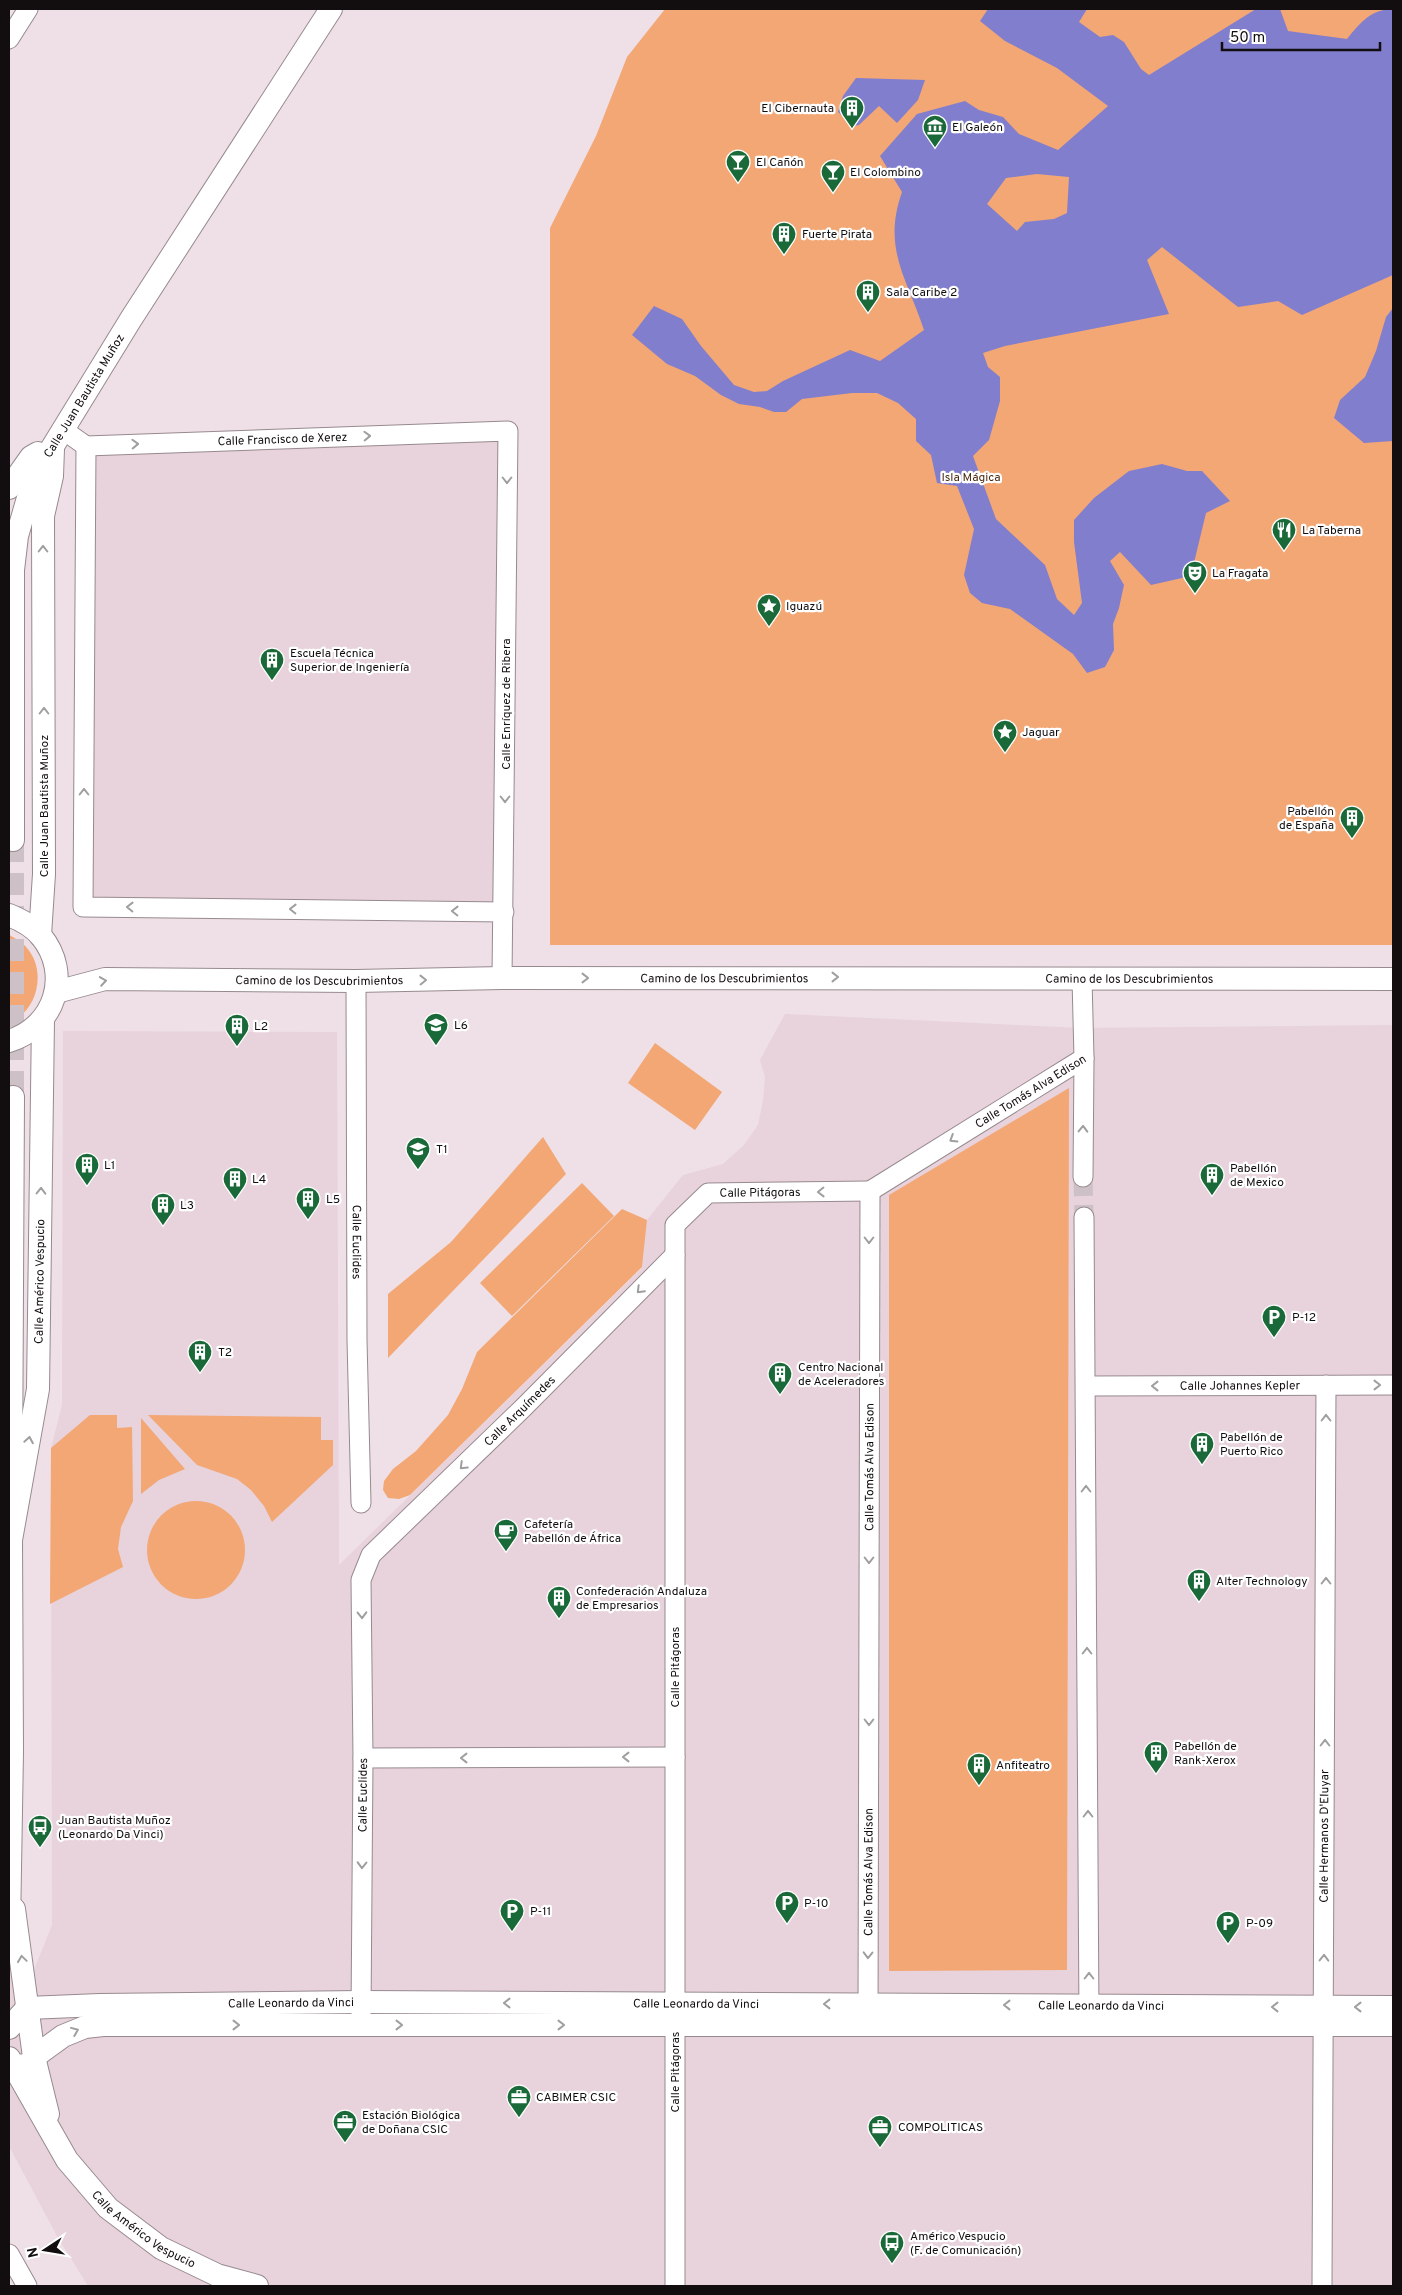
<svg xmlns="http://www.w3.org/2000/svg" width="1402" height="2295" font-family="Overpass,sans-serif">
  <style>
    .built { fill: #e8d2db }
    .green { fill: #f2a775 }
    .water { fill: #817ecd; fill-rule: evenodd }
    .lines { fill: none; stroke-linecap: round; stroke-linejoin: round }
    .minor-tunnel { stroke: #cdc0c6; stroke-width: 19; stroke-dasharray: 19 9; stroke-linecap: butt }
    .tertiary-tunnel { stroke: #cdc0c6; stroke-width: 22; stroke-dasharray: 22 11; stroke-linecap: butt }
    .minor-casing { stroke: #978a8f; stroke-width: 21 }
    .tertiary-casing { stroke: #978a8f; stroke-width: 24 }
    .minor { stroke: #fff; stroke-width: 19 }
    .tertiary { stroke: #fff; stroke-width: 22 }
    .oneway { stroke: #a09f9f }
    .labels { text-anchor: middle; stroke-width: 4.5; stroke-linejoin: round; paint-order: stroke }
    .poi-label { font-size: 12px; fill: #120e10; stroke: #fff; text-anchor: start }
    .street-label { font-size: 12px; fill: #120e10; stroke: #fff }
    .park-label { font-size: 12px; fill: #4c2c15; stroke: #fff }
  </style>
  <rect width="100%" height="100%" fill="#eee0e6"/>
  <g class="built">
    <path d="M508 431 504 912 83 907 86 452Z"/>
    <path d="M785 1014 1082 1028 1393 1025V2286H88L57 2236 9 2146V1971L34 1970 52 1925 51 1448 62 1405 63 1031 337 1032 339 1565 642 1268 647 1220 683 1175 723 1164 744 1145 758 1125 763 1101 765 1077 760 1060Z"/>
  </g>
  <g class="green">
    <path d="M665 9H1393V945H550V228L596 136 627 57Z"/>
    <path d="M9 935C17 939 25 944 30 952 46 975 36 1013 9 1022Z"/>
    <path d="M655 1043 722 1092 695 1130 628 1083Z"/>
    <path d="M1069 1088 1067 1970 889 1971V1195Z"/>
    <path d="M543 1137 566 1174 388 1358V1294L451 1242Z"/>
    <path d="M582 1183 614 1216 512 1316 480 1283Z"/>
    <path d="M622 1209 647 1220 642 1267 410 1495 399 1499 388 1498 383 1490 384 1481 393 1469 416 1451 448 1415 462 1389 477 1352Z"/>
    <path d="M90 1415H117V1428L132 1427 133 1501 121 1527 118 1549 123 1567 50 1604 51 1448Z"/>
    <path d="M148 1415 321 1417V1440H333V1465L272 1522 264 1506 251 1490 237 1479 197 1465Z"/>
    <path d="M141 1418 185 1469 159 1480 141 1494Z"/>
    <circle cx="196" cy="1550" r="49"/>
  </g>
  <g class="water">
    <path d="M988 9H1087L1079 22 1100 37 1113 35 1124 42 1141 69 1149 75 1256 9H1280L1288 31 1347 39C1360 23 1371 9 1393 9V275L1302 315 1278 301 1238 307 1162 247 1147 260 1169 314 1005 346 983 353 988 367 1000 377V401L989 440 973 456 996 519 1045 565 1057 599 1074 615 1082 603 1074 542V520L1094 498 1129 471 1162 464 1187 471H1202L1230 501 1206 513 1192 571 1182 578 1151 585 1120 552 1110 561 1124 585 1119 608 1113 624 1114 650 1105 667 1087 673 1073 654 1010 609 982 603 970 593 964 575 974 529 957 486 937 483 931 455 916 441V419L898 403 877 393H852L802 399 786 412H774L760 407 739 404 721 395 695 376 667 364 632 335 654 306 682 319 701 346 734 385 754 392 767 391 783 381 850 350 880 361 924 330C907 278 882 249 902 192L880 156 917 114 965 101 979 110 1003 117 1019 134 1058 150 1108 106 1057 68 1005 41 980 21ZM1037 174 1069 177 1067 213 1054 219 1025 222 1017 231 987 204 1006 178Z"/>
    <path d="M856 78 925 80 918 100 897 123 879 106 859 125 853 126 838 112 843 96Z"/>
    <path d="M1393 308V441L1364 443 1334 418 1340 400 1365 377 1376 351 1386 317Z"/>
  </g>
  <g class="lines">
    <path class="minor-tunnel" d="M1083 1177 1084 1217"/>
    <path class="tertiary-tunnel" d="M13 840V1097"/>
    <defs>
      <g id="minor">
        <path d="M9 39 28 9"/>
        <path id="s1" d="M62 429 86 446 508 431 502 978"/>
        <path d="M86 446 83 907 504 912"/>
        <path d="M1082 978 1084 1058 1083 1177"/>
        <path id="s2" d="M356 981 357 1340 361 1503"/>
        <path id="s3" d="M870 1191 1084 1058"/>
        <path d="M1084 1217 1089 2019"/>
        <path id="s4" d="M1086 1386 1393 1385"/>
        <path d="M363 1758 675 1757"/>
        <path id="s5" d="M361 2015 363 1758 361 1580 371 1555 523 1408 675 1255"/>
        <path id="s6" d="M868 2017 870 1191"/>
        <path d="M9 2254 27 2286"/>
        <path id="s7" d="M675 2286V1225L708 1193 870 1191"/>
        <path id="s8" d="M1322 2286 1326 1385"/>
      </g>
      <g id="tertiary">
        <path d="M9 488 31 457 38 453"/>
        <path id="s9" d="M13 840V570L17 536 34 477 131 319 331 9"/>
        <path d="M9 915C21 920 33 926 41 936 72 974 55 1027 9 1041"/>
        <path d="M40 935 44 874 43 516 52 476 53 449"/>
        <path id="s10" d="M56 992 105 979 356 981 502 978 1393 979"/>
        <path d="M11 1479 13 1097"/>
        <path d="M9 1530 11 1540 12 1752 9 1927"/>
        <path id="s11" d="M11 1540 38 1389 43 1019"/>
        <path d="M14 1909 34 2057 48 2114"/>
        <path id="s12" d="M9 2028 27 2008 100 2005 361 2002 1393 2007"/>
        <path id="s13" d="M9 2058 67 2160 108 2208 161 2248 217 2275 257 2286"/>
        <path d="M13 2066 28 2065 34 2057 63 2036 85 2027 103 2025H1393"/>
      </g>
    </defs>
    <use href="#minor" class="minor-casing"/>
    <use href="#tertiary" class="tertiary-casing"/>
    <use href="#minor" class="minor"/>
    <use href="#tertiary" class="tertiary"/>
  </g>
  <defs><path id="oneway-chevron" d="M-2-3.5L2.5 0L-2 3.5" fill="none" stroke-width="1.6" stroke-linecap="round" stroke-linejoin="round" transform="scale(1.25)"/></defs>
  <g class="oneway">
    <use href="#oneway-chevron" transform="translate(367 436) rotate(-2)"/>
    <use href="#oneway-chevron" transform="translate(135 444) rotate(-2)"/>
    <use href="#oneway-chevron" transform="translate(507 480) rotate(90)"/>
    <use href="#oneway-chevron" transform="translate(43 549) rotate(-90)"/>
    <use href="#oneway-chevron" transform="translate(44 711) rotate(-90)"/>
    <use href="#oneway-chevron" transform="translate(84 792) rotate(-90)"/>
    <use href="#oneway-chevron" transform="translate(505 799) rotate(90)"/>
    <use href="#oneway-chevron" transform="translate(130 907) rotate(-179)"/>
    <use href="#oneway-chevron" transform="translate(293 909) rotate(-179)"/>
    <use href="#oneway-chevron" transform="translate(455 911) rotate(-179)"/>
    <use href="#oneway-chevron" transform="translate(835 977)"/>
    <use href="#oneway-chevron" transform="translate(585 978)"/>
    <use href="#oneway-chevron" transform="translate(423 980) rotate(-1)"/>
    <use href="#oneway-chevron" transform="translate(103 981) rotate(-9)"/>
    <use href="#oneway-chevron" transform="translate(1083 1129) rotate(-89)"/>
    <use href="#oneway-chevron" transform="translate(953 1139) rotate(148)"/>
    <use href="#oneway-chevron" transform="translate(41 1191) rotate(-89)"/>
    <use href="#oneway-chevron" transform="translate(821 1192) rotate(179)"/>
    <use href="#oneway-chevron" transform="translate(869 1240) rotate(90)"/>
    <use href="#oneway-chevron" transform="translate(640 1290) rotate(135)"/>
    <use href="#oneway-chevron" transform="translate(1377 1385)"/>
    <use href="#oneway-chevron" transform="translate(1155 1386) rotate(180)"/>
    <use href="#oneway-chevron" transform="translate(1326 1418) rotate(-90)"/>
    <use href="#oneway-chevron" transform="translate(29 1440) rotate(-80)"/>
    <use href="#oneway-chevron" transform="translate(463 1466) rotate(136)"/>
    <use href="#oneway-chevron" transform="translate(1086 1489) rotate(-90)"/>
    <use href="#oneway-chevron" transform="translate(869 1560) rotate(90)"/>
    <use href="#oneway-chevron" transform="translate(1326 1581) rotate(-90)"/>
    <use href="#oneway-chevron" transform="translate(362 1615) rotate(89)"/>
    <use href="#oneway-chevron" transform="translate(1087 1651) rotate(-90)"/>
    <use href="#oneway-chevron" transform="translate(869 1722) rotate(90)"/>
    <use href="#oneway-chevron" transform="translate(1325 1743) rotate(-90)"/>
    <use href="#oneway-chevron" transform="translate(626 1757) rotate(180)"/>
    <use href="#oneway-chevron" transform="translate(464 1758) rotate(180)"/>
    <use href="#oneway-chevron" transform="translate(1088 1814) rotate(-90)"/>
    <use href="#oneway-chevron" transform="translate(362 1865) rotate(91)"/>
    <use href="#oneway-chevron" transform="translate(868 1955) rotate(91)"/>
    <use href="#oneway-chevron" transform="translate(1324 1958) rotate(-89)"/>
    <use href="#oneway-chevron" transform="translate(22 1959) rotate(-98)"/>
    <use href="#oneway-chevron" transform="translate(1089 1976) rotate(-90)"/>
    <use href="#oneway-chevron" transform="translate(507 2003) rotate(-180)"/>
    <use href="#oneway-chevron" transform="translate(827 2004) rotate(-180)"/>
    <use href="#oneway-chevron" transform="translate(1007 2005) rotate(-180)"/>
    <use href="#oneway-chevron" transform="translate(1275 2007) rotate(-180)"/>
    <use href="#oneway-chevron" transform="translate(1358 2007) rotate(-180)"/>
    <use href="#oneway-chevron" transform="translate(236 2025)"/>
    <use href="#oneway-chevron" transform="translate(399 2025)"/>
    <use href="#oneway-chevron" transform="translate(561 2025)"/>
    <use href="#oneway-chevron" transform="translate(75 2031) rotate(-22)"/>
  </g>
  <defs>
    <symbol id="building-pin" viewBox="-11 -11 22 30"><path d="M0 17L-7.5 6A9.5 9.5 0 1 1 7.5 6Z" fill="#1a6938" stroke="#fff"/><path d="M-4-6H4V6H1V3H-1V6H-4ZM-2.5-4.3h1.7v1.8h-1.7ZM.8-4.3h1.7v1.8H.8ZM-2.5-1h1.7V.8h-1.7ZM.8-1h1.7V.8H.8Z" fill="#fff"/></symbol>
    <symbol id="museum-pin" viewBox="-11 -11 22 30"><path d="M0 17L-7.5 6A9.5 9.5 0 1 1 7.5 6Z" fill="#1a6938" stroke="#fff"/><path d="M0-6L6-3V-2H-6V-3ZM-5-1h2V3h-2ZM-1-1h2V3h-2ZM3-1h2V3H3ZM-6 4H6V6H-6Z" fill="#fff"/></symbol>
    <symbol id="bar-pin" viewBox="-11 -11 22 30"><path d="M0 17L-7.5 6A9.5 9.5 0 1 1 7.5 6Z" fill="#1a6938" stroke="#fff"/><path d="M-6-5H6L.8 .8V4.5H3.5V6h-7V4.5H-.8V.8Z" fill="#fff"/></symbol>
    <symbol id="restaurant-pin" viewBox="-11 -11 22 30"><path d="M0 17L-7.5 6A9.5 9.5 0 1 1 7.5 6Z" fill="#1a6938" stroke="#fff"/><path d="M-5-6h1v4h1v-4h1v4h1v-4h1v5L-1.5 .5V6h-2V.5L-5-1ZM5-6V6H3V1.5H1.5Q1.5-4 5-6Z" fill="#fff"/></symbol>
    <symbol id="theatre-pin" viewBox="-11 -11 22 30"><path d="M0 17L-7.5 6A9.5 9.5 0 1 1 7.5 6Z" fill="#1a6938" stroke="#fff"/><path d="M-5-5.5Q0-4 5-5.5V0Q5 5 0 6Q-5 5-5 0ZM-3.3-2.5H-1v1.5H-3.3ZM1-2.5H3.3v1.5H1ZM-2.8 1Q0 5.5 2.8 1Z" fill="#fff"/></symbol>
    <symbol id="sight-pin" viewBox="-11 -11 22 30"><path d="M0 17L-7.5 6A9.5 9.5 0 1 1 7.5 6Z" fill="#1a6938" stroke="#fff"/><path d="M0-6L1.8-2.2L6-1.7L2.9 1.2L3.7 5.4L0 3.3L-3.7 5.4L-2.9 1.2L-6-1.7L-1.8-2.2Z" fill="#fff"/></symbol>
    <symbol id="university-pin" viewBox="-11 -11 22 30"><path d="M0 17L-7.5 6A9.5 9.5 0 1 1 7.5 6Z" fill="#1a6938" stroke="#fff"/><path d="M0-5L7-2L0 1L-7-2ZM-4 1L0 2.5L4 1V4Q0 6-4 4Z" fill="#fff"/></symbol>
    <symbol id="parking-pin" viewBox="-11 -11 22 30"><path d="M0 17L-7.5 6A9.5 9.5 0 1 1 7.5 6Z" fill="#1a6938" stroke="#fff"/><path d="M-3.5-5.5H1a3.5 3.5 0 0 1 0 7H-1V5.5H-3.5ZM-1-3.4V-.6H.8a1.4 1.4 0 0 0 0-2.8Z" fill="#fff"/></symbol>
    <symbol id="cafe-pin" viewBox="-11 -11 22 30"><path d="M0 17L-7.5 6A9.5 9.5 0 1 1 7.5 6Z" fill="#1a6938" stroke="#fff"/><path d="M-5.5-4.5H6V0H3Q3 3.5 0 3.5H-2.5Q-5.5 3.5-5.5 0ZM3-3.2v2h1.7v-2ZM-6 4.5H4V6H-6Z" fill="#fff"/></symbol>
    <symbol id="bus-pin" viewBox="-11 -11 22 30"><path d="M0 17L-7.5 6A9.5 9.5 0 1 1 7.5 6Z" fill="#1a6938" stroke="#fff"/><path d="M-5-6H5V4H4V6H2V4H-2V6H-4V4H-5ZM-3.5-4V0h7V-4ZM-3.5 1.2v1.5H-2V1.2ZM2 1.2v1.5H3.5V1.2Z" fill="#fff"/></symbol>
    <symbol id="office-pin" viewBox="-11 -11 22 30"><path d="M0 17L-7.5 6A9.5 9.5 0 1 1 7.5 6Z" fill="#1a6938" stroke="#fff"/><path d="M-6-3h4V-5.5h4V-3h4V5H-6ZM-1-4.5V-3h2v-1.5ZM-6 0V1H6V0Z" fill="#fff"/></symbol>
  </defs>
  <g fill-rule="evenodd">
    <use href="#building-pin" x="838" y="94" width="28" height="38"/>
    <use href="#museum-pin" x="921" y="113" width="28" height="38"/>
    <use href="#bar-pin" x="724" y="148" width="28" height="38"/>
    <use href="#bar-pin" x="819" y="158" width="28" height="38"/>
    <use href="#building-pin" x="770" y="220" width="28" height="38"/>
    <use href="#building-pin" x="854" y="278" width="28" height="38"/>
    <use href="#restaurant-pin" x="1270" y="516" width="28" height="38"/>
    <use href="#theatre-pin" x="1181" y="559" width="28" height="38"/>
    <use href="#sight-pin" x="755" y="592" width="28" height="38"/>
    <use href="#building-pin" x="258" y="646" width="28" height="38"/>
    <use href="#sight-pin" x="991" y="718" width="28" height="38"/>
    <use href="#building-pin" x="1338" y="804" width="28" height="38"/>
    <use href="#university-pin" x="422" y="1011" width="28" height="38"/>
    <use href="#building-pin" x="223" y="1012" width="28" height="38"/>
    <use href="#university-pin" x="404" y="1135" width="28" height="38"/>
    <use href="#building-pin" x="73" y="1151" width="28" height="38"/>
    <use href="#building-pin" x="1198" y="1161" width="28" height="38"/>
    <use href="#building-pin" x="221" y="1165" width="28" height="38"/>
    <use href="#building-pin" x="294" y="1185" width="28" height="38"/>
    <use href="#building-pin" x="149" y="1191" width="28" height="38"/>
    <use href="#parking-pin" x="1260" y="1303" width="28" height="38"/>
    <use href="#building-pin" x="186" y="1338" width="28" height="38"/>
    <use href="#building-pin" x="766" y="1360" width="28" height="38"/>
    <use href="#building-pin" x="1188" y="1430" width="28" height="38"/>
    <use href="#cafe-pin" x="492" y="1517" width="28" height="38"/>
    <use href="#building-pin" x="1185" y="1567" width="28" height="38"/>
    <use href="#building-pin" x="545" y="1584" width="28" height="38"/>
    <use href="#building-pin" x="1142" y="1739" width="28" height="38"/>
    <use href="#building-pin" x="965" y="1751" width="28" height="38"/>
    <use href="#bus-pin" x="26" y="1813" width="28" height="38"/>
    <use href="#parking-pin" x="773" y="1889" width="28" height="38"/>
    <use href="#parking-pin" x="498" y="1897" width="28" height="38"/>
    <use href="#parking-pin" x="1214" y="1909" width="28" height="38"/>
    <use href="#office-pin" x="505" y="2083" width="28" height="38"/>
    <use href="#office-pin" x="331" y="2108" width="28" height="38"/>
    <use href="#office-pin" x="866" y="2113" width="28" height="38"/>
    <use href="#bus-pin" x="878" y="2229" width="28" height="38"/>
  </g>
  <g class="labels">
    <g class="poi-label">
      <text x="834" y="112" text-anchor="end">El Cibernauta</text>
      <text x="952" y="131">El Galeón</text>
      <text x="756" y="166">El Cañón</text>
      <text x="850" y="176">El Colombino</text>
      <text x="802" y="238">Fuerte Pirata</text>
      <text x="886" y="296">Sala Caribe 2</text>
      <text x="1302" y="534">La Taberna</text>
      <text x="1212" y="577">La Fragata</text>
      <text x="786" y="610">Iguazú</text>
      <text x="290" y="657">Escuela Técnica<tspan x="290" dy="14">Superior de Ingeniería</tspan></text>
      <text x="1022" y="736">Jaguar</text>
      <text x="1334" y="815" text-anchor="end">Pabellón<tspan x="1334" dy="14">de España</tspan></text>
      <text x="454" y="1029">L6</text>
      <text x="254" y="1030">L2</text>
      <text x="436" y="1153">T1</text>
      <text x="104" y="1169">L1</text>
      <text x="1230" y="1172">Pabellón<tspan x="1230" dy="14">de Mexico</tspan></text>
      <text x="252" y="1183">L4</text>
      <text x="326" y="1203">L5</text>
      <text x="180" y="1209">L3</text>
      <text x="1292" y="1321">P-12</text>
      <text x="218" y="1356">T2</text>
      <text x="798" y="1371">Centro Nacional<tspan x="798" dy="14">de Aceleradores</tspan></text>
      <text x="1220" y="1441">Pabellón de<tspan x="1220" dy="14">Puerto Rico</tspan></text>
      <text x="524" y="1528">Cafetería<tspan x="524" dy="14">Pabellón de África</tspan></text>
      <text x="1216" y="1585">Alter Technology</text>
      <text x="576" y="1595">Confederación Andaluza<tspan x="576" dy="14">de Empresarios</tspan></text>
      <text x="1174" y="1750">Pabellón de<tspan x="1174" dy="14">Rank-Xerox</tspan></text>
      <text x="996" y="1769">Anfiteatro</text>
      <text x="58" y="1824">Juan Bautista Muñoz<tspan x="58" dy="14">(Leonardo Da Vinci)</tspan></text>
      <text x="804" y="1907">P-10</text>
      <text x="530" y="1915">P-11</text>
      <text x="1246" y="1927">P-09</text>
      <text x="536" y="2101">CABIMER CSIC</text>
      <text x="362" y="2119">Estación Biológica<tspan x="362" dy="14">de Doñana CSIC</tspan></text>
      <text x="898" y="2131">COMPOLITICAS</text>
      <text x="910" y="2240">Américo Vespucio<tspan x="910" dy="14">(F. de Comunicación)</tspan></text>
    </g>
    <g class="street-label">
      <text dy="4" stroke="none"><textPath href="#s9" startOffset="461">Calle Juan Bautista Muñoz</textPath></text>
      <text dy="4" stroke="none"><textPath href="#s1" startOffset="226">Calle Francisco de Xerez</textPath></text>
      <text transform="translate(506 704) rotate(-90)" y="4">Calle Enríquez de Ribera</text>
      <text transform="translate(44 806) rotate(-90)" y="4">Calle Juan Bautista Muñoz</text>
      <text dy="4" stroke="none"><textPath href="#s10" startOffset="670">Camino de los Descubrimientos</textPath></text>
      <text dy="4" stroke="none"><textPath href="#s10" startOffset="1075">Camino de los Descubrimientos</textPath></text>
      <text dy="4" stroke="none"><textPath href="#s10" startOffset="265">Camino de los Descubrimientos</textPath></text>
      <text dy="4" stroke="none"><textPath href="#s3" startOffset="189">Calle Tomás Alva Edison</textPath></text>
      <text dy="4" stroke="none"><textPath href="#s7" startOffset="1159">Calle Pitágoras</textPath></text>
      <text dy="4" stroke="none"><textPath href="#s2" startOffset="261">Calle Euclides</textPath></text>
      <text dy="4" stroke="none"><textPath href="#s11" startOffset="261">Calle Américo Vespucio</textPath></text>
      <text dy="4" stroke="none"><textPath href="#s4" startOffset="154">Calle Johannes Kepler</textPath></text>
      <text dy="4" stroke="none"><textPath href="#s5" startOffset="669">Calle Arquímedes</textPath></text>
      <text dy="4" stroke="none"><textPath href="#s6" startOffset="550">Calle Tomás Alva Edison</textPath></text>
      <text transform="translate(675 1667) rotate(-90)" y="4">Calle Pitágoras</text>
      <text dy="4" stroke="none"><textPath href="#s5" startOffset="220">Calle Euclides</textPath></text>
      <text dy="4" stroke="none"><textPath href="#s8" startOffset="450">Calle Hermanos D'Eluyar</textPath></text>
      <text dy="4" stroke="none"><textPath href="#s6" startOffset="145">Calle Tomás Alva Edison</textPath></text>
      <text dy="4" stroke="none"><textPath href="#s12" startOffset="291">Calle Leonardo da Vinci</textPath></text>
      <text dy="4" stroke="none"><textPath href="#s12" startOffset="696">Calle Leonardo da Vinci</textPath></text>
      <text dy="4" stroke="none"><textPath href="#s12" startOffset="1101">Calle Leonardo da Vinci</textPath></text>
      <text transform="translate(675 2072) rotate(-90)" y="4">Calle Pitágoras</text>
      <text dy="4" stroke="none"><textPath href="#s13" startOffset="222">Calle Américo Vespucio</textPath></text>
    </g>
    <g class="park-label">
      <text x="971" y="481">Isla Mágica</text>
    </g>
  </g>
  <rect width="1402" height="2295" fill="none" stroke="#120e10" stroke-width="20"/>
  <g transform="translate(45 2250) rotate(258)" stroke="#ffffff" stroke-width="4" paint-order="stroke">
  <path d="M0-4L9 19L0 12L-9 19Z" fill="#120e10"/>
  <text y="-8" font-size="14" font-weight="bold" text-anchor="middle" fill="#120e10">N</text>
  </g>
  <path d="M1222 42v8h158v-8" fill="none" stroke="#120e10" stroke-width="2.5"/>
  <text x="1230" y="42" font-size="15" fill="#120e10" stroke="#ffffff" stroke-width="4" paint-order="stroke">50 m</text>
</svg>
